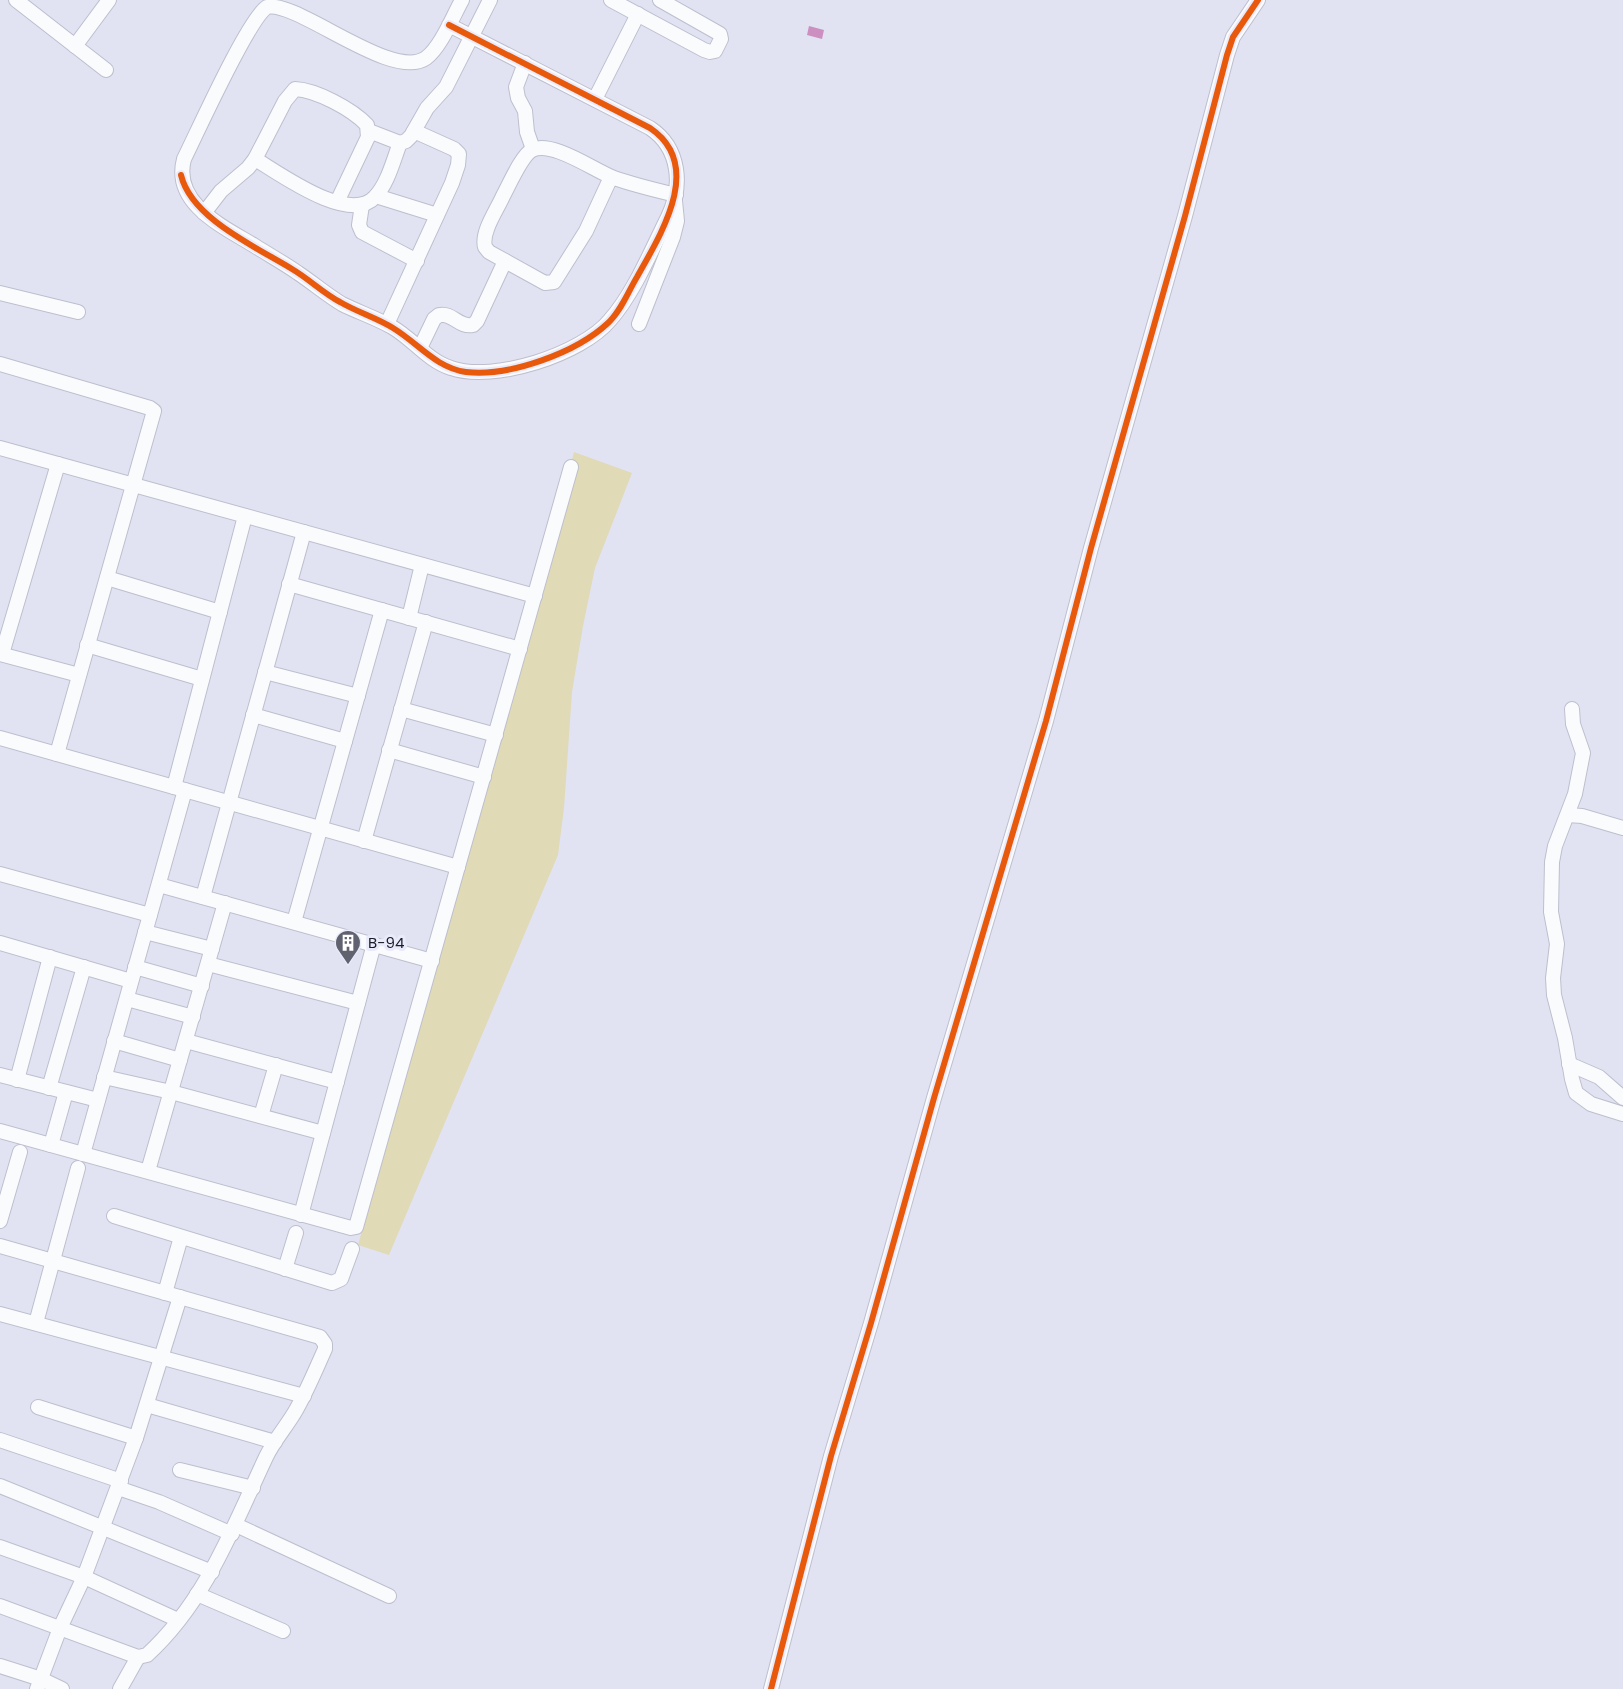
<svg xmlns="http://www.w3.org/2000/svg" width="1623" height="1689" font-family="Poppins,sans-serif">
  <style>
    .green { fill: #e0dab7 }
    .water { fill: #cd8fbf }
    .lines { fill: none; stroke-linecap: round; stroke-linejoin: round }
    .minor-casing { stroke: #bebfce; stroke-width: 16 }
    .minor { stroke: #fafbfd; stroke-width: 14 }
    .cycleway-casing { stroke: #e9ebfb; stroke-width: 10 }
    .cycleway { stroke: #e8590c; stroke-width: 6 }
    .labels { text-anchor: middle; stroke-width: 6; stroke-linejoin: round; paint-order: stroke }
    .poi-label { font-size: 15px; fill: #1b1c29; stroke: #e9ebfb; text-anchor: start }
  </style>
  <rect width="100%" height="100%" fill="#e1e3f3"/>
  <path class="green" d="M574 452 632 473 595 568 583 626 572 692 564 808 558 855 389 1255 358 1245 510 697Z"/>
  <path class="water" d="M809 26 824 30 822 39 807 35Z"/>
  <g class="lines">
    <defs>
      <g id="minor">
        <path d="M16 0 106 70"/>
        <path d="M611 0 704 50 710 52 715 51 721 39 720 34 660 0"/>
        <path d="M449 25 650 128C680 148 683 186 668 217 652 249 634 293 610 320 582 354 494 383 451 368 428 361 413 339 392 327 376 318 358 312 342 304 327 295 313 283 298 273 284 263 269 255 255 246 224 227 172 204 184 159 197 133 248 19 267 7 297 0 392 82 426 58 441 47 453 16 462 0"/>
        <path d="M75 46 109 0"/>
        <path d="M525 63 516 87 518 98 525 111 527 132 533 149"/>
        <path d="M595 99 638 14"/>
        <path d="M369 131 400 143 406 141 411 136 427 108 446 87 490 0"/>
        <path d="M255 159C279 173 349 225 375 197 388 183 393 161 400 143"/>
        <path d="M611 177 586 231 554 282 545 283 489 252 485 247C481 232 497 210 503 196 509 185 522 155 532 150 552 140 595 171 614 178 634 185 655 190 676 195"/>
        <path d="M376 196 437 215"/>
        <path d="M362 205 359 225 362 232 417 261"/>
        <path d="M204 213 221 191 248 168 255 159 285 101 295 89C316 90 352 109 367 125L368 137 337 202"/>
        <path d="M0 293 78 312"/>
        <path d="M387 324 452 183 458 165 459 154 454 149 414 131"/>
        <path d="M639 324 673 237 677 221 675 201"/>
        <path d="M420 348 434 319 439 315C452 312 459 328 473 325L477 321 505 261"/>
        <path d="M0 364 150 408 154 411 57 754"/>
        <path d="M0 448 535 596"/>
        <path d="M107 578 220 612"/>
        <path d="M289 584 520 649"/>
        <path d="M409 618 422 565"/>
        <path d="M87 645 202 679"/>
        <path d="M0 654 79 675"/>
        <path d="M2 654 58 464"/>
        <path d="M265 672 358 696"/>
        <path d="M401 709 496 735"/>
        <path d="M1572 709 1573 724 1583 753 1575 794 1555 846 1552 862 1551 912 1557 944 1553 978 1554 995 1565 1038 1572 1079 1576 1093 1591 1104 1623 1114"/>
        <path d="M253 715 345 741"/>
        <path d="M0 738 458 867"/>
        <path d="M389 750 484 777"/>
        <path d="M174 787 245 516"/>
        <path d="M1568 815 1582 816 1623 828"/>
        <path d="M364 841 426 622"/>
        <path d="M0 874 150 915"/>
        <path d="M159 885 432 961"/>
        <path d="M203 897 304 532"/>
        <path d="M294 922 382 610"/>
        <path d="M145 932 212 949"/>
        <path d="M0 943 131 981"/>
        <path d="M208 964 358 1003"/>
        <path d="M135 967 202 986"/>
        <path d="M127 999 193 1017"/>
        <path d="M114 1041 180 1060"/>
        <path d="M186 1041 337 1082"/>
        <path d="M1569 1064 1599 1077 1623 1098"/>
        <path d="M0 1075 98 1100"/>
        <path d="M104 1077 171 1092 323 1133"/>
        <path d="M17 1080 50 957"/>
        <path d="M49 1088 84 967"/>
        <path d="M261 1116 276 1065"/>
        <path d="M0 1131 351 1228 356 1227 571 467"/>
        <path d="M51 1145 66 1092"/>
        <path d="M83 1154 185 790"/>
        <path d="M148 1171 225 903"/>
        <path d="M301 1215 374 944"/>
        <path d="M114 1216 332 1283 341 1279 352 1249"/>
        <path d="M0 1221 20 1152"/>
        <path d="M0 1246 320 1337 325 1344V1349C316 1369 307 1391 296 1410 287 1426 274 1440 266 1457 233 1527 206 1601 147 1655L138 1657 0 1606"/>
        <path d="M285 1269 296 1233"/>
        <path d="M165 1293 181 1237"/>
        <path d="M0 1314 304 1396"/>
        <path d="M36 1323 78 1168"/>
        <path d="M147 1405 275 1442"/>
        <path d="M38 1407 136 1438"/>
        <path d="M0 1440 121 1481"/>
        <path d="M180 1470 253 1488"/>
        <path d="M0 1486 212 1572"/>
        <path d="M118 1488 159 1502 232 1534"/>
        <path d="M236 1525 389 1596"/>
        <path d="M0 1547 84 1577 178 1620"/>
        <path d="M197 1594 283 1631"/>
        <path d="M0 1666 41 1679 62 1689"/>
        <path d="M37 1689 60 1628 84 1577 136 1438 180 1297"/>
        <path d="M120 1689 138 1657"/>
        <path d="M771 1689 831 1456 871 1323 934 1098 1046 721 1091 548 1185 216 1227 55 1233 37 1258 0"/>
      </g>
    </defs>
    <use href="#minor" class="minor-casing"/>
    <use href="#minor" class="minor"/>
    <defs>
      <g id="cycleway">
        <path d="M181 175C191 218 256 247 292 269 309 279 323 293 340 302 357 312 377 318 393 328 418 343 436 368 466 372 509 377 576 353 608 323 621 311 628 292 637 277 661 234 705 165 650 128L449 25"/>
        <path d="M771 1689 831 1456 871 1323 934 1098 1046 721 1091 548 1185 216 1227 55 1233 37 1258 0"/>
      </g>
    </defs>
    <use href="#cycleway" class="cycleway-casing"/>
    <use href="#cycleway" class="cycleway"/>
  </g>
  <defs>
    <symbol id="building-pin" viewBox="-11 -11 22 30"><path d="M0 17L-7.5 6A9.5 9.5 0 1 1 7.5 6Z" fill="#606270" stroke="#e9ebfb"/><path d="M-4-6H4V6H1V3H-1V6H-4ZM-2.5-4.3h1.7v1.8h-1.7ZM.8-4.3h1.7v1.8H.8ZM-2.5-1h1.7V.8h-1.7ZM.8-1h1.7V.8H.8Z" fill="#fff"/></symbol>
  </defs>
  <g fill-rule="evenodd">
    <use href="#building-pin" x="333" y="928" width="30" height="40"/>
  </g>
  <g class="labels">
    <g class="poi-label">
      <text x="368" y="948">B-94</text>
    </g>
  </g>
</svg>
